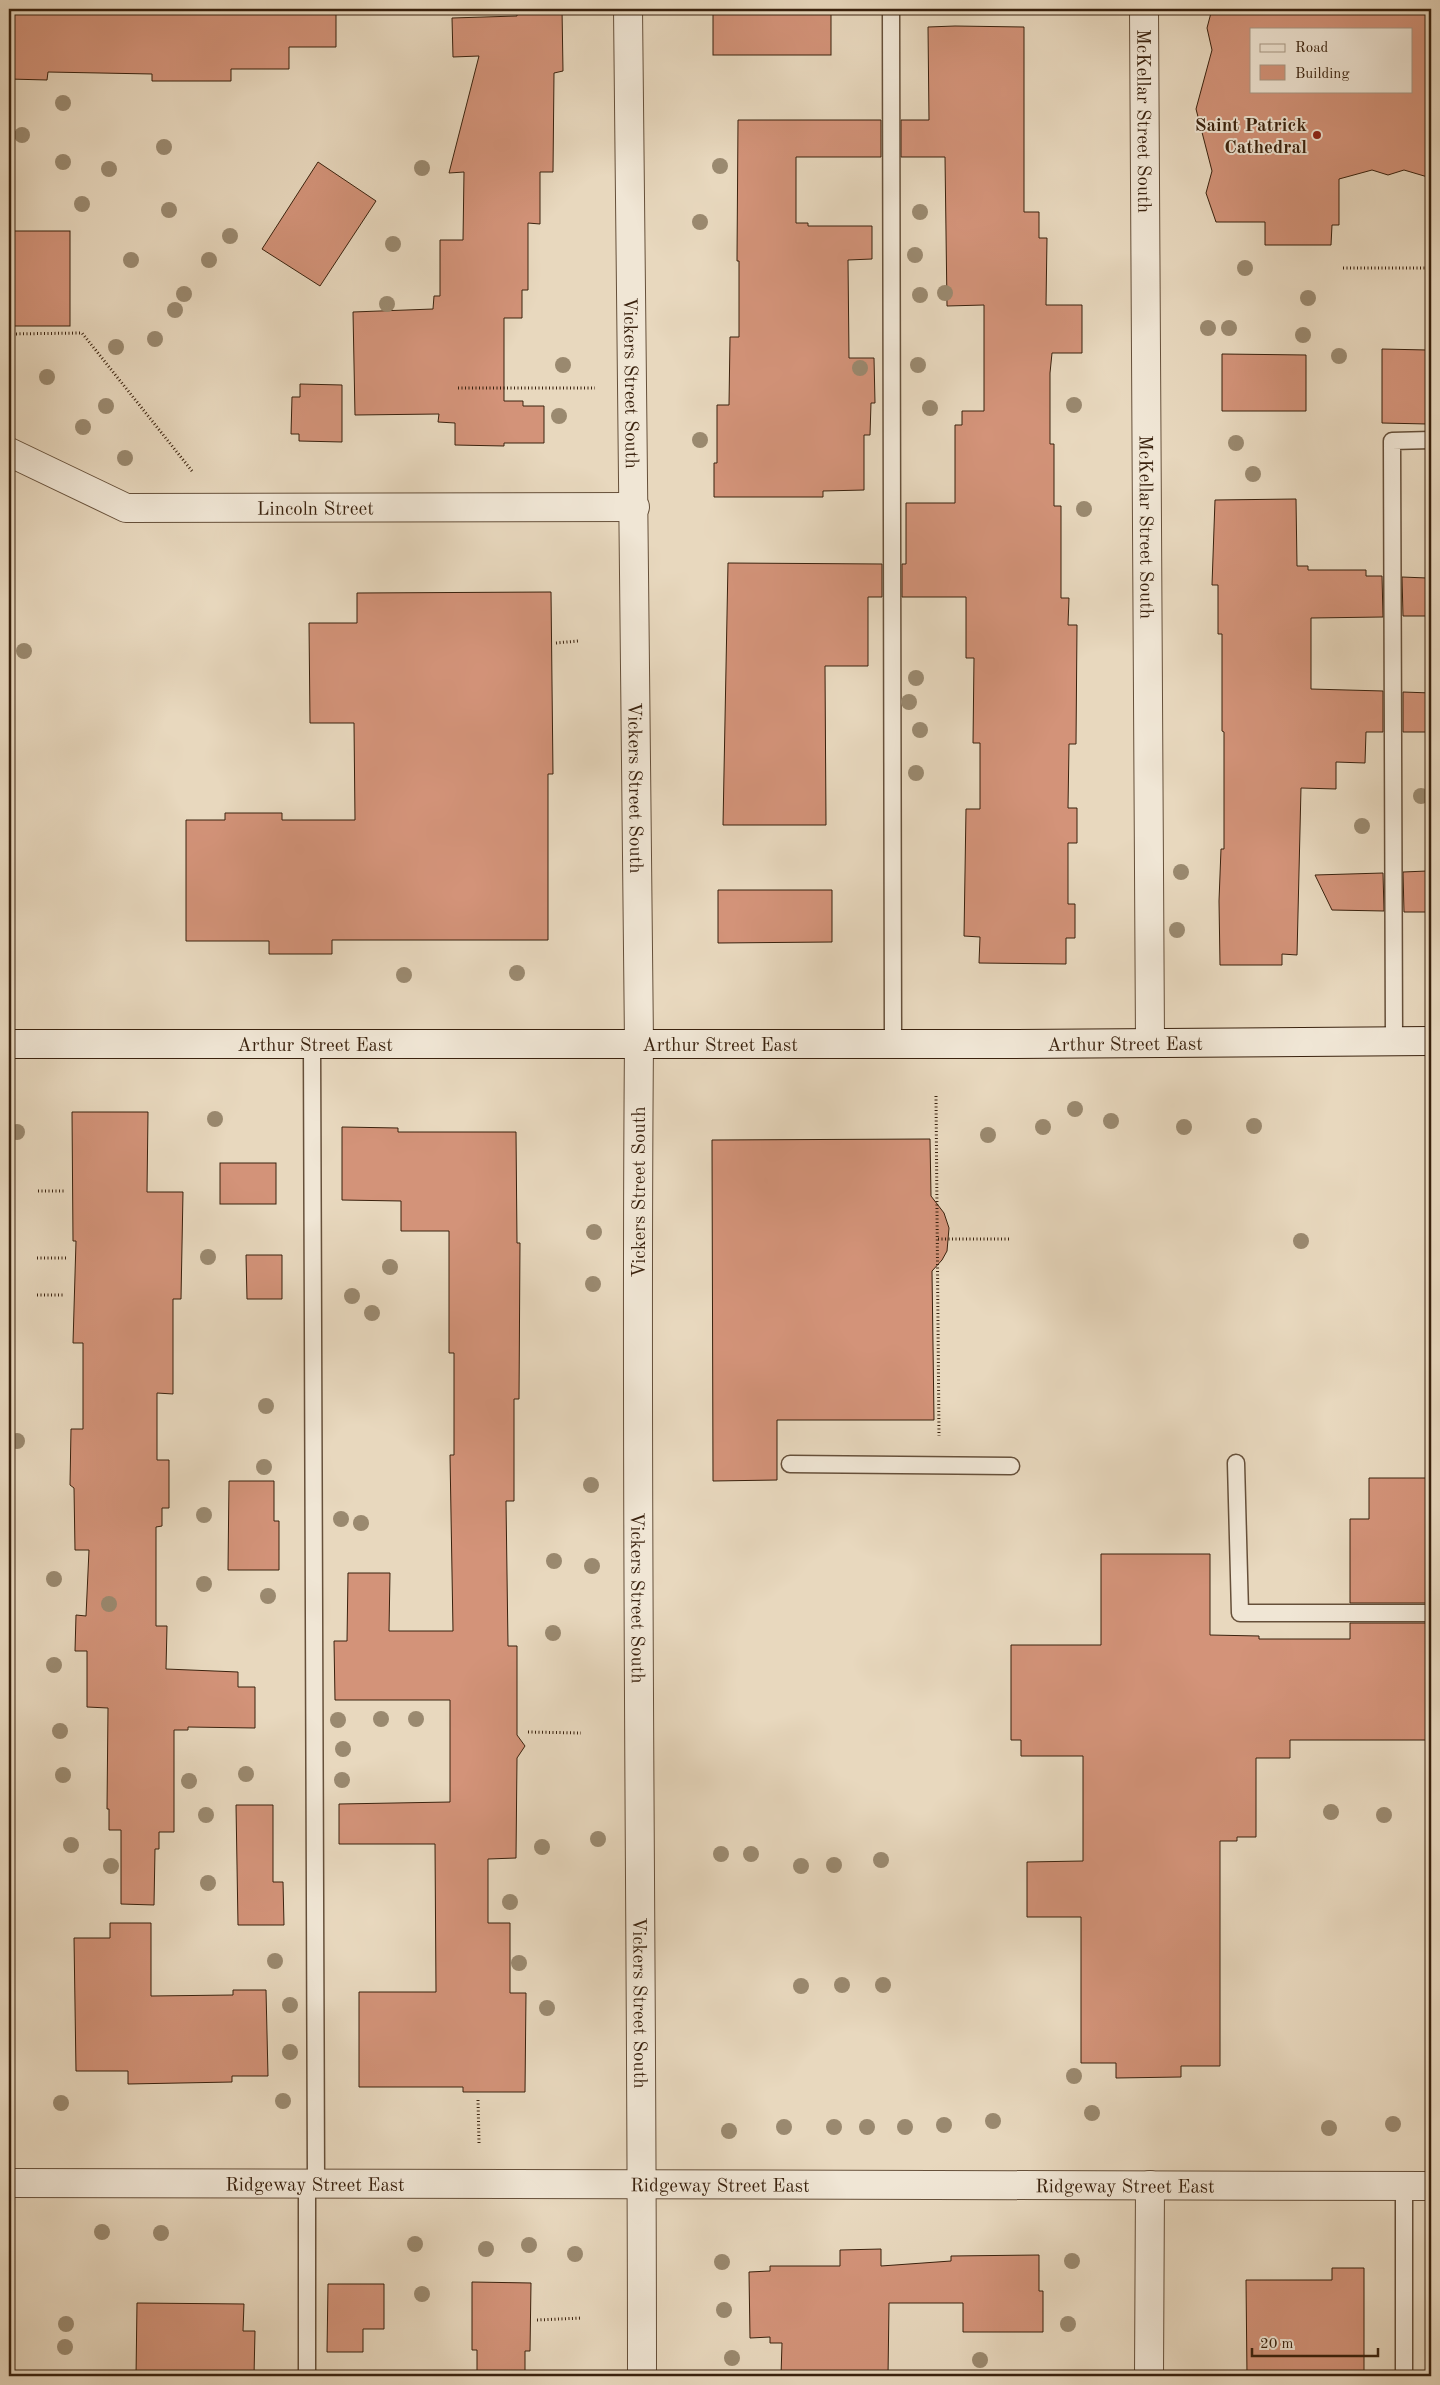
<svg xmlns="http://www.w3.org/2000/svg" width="1440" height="2385" font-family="'Old Standard TT',serif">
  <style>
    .building { fill: #d39379; stroke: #3a220e; fill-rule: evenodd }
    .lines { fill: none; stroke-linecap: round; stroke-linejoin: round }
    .service-casing { stroke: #66503a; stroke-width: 19 }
    .minor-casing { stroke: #66503a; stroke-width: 30 }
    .tertiary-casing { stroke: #66503a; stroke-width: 30 }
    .secondary-casing { stroke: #3a220e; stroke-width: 30 }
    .path { stroke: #3a220e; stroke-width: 3; stroke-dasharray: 1 2.5; stroke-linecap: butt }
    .service { stroke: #f0e6d5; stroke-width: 16 }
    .minor { stroke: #f0e6d5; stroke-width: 28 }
    .tertiary { stroke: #f0e6d5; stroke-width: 28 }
    .secondary { stroke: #f0e6d5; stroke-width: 28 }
    .tree { fill: #9a896f }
    .poi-dot { fill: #8f2418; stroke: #f0e6d5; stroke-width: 2 }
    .labels { text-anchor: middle; stroke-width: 4; stroke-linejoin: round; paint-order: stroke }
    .street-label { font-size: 19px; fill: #3a220e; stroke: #f0e6d5 }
    .poi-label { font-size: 19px; font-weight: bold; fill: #3a220e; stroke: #f0e6d5; text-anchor: end }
  </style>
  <rect width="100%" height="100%" fill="#e8d8be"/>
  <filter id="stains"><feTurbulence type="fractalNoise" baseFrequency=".004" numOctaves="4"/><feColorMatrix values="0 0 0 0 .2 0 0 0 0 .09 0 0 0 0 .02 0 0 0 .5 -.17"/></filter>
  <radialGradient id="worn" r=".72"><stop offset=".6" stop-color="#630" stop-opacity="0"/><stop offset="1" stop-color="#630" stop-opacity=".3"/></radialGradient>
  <g class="building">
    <path d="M11 9H336V47H289V69H231V81H152V74L48 72 47 80 9 79V10Z"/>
    <path d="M517 9H562L563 71 554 73 553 172H540V224L528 223V290H522V318H504V401H523V406H544V443H504V446L455 445V423L438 422 439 414 355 415 353 312 433 309 434 296H440V240H463L464 172 449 173 479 56 453 57 452 18 517 16Z"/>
    <rect x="713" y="9" width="118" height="46"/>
    <path d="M1212 9H1431V178L1404 170 1388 175 1372 170 1339 179V225H1332L1331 245H1265V222H1216L1206 193 1212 171 1196 109 1212 50 1207 28ZM1251 29H1411V91H1251Z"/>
    <path d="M955 26 1024 27V212H1039V238H1047L1046 305H1082V353H1052L1050 373V444H1054V506H1061V598H1069L1068 625H1077L1076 744H1069L1068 808H1077V843H1068V904H1075V938H1066V964L979 963 980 937 964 936 966 809H980V743H973L974 658H966V597H902V564H906V503H955V425H962V411H984V305L947 306 945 157H901V120H929L928 27Z"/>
    <path d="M738 120H881V157H796V223H808V226H872V259L848 260 849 358H874L875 403H871L870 435H864V490L823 491V497H714V463H717V405H729L730 337H739V261H737Z"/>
    <path d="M318 162 376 201 320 286 262 249Z"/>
    <rect x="9" y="231" width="61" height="95"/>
    <path d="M1382 349 1427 350V424L1382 423Z"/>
    <path d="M1222 354 1306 355V411H1222Z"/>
    <path d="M300 384 342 385V442L299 441V434H291L292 397H300Z"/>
    <path d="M1296 499 1297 566H1308V570H1366V576H1382L1383 617 1311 618V689L1383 691V732H1366L1365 763 1336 762V789L1301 788 1297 955 1282 954V965H1220L1219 901 1221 849H1224V732L1222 731V634H1218V585H1212L1215 500Z"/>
    <path d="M728 563 882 564V597H868V666H825L826 825H723Z"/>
    <path d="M1402 577 1427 578 1426 616H1403Z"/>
    <path d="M551 592 553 774H548V940H332V954H269V941H186V820H225V813H282V820H355L354 723H310L309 623H357V593Z"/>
    <path d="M1403 692 1431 693V732H1403Z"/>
    <path d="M1427 871V912H1404L1403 872Z"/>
    <path d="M1383 873 1384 911 1332 910 1315 875Z"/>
    <path d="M718 890H832V942L718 943Z"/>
    <path d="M72 1112H148L147 1192H183L181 1299H173V1394L157 1393V1460H169V1508H162V1526L156 1527V1626H167L166 1669 238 1672V1687H255V1728L188 1727V1730H174V1832H159V1849H155L154 1905 121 1904V1830H109V1809H107L108 1708 87 1707V1651H75L76 1615 86 1616 89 1550H75L74 1488 70 1485 71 1429H83V1343H73L76 1241H73Z"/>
    <path d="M342 1127 398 1128V1132H516L517 1243H520L519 1399H514V1501H506L508 1646H517V1735L525 1746 517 1758 516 1858 488 1859V1923H510V1993H526L525 2092H463V2087H359V1992H436L435 1844H339V1804L450 1802V1700H335L334 1641H347L348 1573H390L389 1631H453L450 1455H454V1353H449V1231H401V1201L342 1200Z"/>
    <path d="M930 1139 931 1196 944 1213 949 1228 947 1251 942 1260 932 1271 934 1420H777V1480L713 1481 712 1140Z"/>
    <rect x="220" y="1163" width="56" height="41"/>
    <path d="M246 1255H282V1299H247Z"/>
    <path d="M1369 1478H1431V1603H1350V1519H1369Z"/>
    <path d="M229 1481H274V1521H279V1570H228Z"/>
    <path d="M1101 1554H1210V1635L1259 1636V1639H1350V1623H1431V1740H1290V1758H1256V1837H1237V1841H1220V2066H1181V2077L1116 2078V2063H1081V1917H1027V1862L1083 1861V1756H1021V1740H1011V1645H1101Z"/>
    <path d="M236 1805H273V1882H283L284 1925H238Z"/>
    <path d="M110 1923H151V1996L233 1995V1990H266L268 2076H232V2082L128 2084V2071H76L74 1938H110Z"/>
    <path d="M881 2249V2266L951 2261V2256L1039 2255V2291H1043V2332H963V2303H889L888 2376H781L782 2343H770V2337L750 2338 749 2272 770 2271V2266H840V2250Z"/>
    <path d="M1332 2268H1364V2376H1247L1246 2280H1332Z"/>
    <path d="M472 2282 531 2283 530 2351H525V2376H477V2350H472Z"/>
    <path d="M328 2284H384V2329H363V2352H327Z"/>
    <path d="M137 2303 244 2304 243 2331H255L254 2376H136Z"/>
  </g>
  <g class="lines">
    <defs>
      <g id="service">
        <path d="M891 9 893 1044"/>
        <path d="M1394 1041 1392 441 1431 440"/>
        <path d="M312 1044 316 2182"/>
        <path d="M1236 1463 1240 1613H1431"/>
        <path d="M790 1464 1011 1466"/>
        <path d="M307 2182V2376"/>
        <path d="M1404 2376V2186"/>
      </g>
      <g id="minor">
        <path id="s1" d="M1144 9 1150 1043"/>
        <path id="s2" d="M9 452 126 508 635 507"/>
        <path id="s3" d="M639 1044C635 1488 642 1932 642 2376"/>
        <path id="s4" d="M9 2183 1431 2186"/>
        <path d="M1149 2376 1150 2185"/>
      </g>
      <g id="tertiary">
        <path id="s5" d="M628 9 639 1044"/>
      </g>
      <g id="secondary">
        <path id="s6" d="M9 1044H1011L1431 1041"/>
      </g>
    </defs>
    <use href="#service" class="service-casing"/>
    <use href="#minor" class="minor-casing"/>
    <use href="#tertiary" class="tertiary-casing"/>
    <use href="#secondary" class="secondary-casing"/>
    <g class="path">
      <path d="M1343 268H1431"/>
      <path d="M9 334 82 333 192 471"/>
      <path d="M458 388H595"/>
      <path d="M556 643 578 641"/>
      <path d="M936 1096 939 1436"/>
      <path d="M38 1191H65"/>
      <path d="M938 1239H1011"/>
      <path d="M37 1258H66"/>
      <path d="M37 1295H65"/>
      <path d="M528 1732 581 1733"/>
      <path d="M478 2100 479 2143"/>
      <path d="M537 2320 582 2318"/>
    </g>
    <use href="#service" class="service"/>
    <use href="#minor" class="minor"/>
    <use href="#tertiary" class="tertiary"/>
    <use href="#secondary" class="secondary"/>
  </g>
  <g class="tree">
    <circle cx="63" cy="103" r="8"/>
    <circle cx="22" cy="135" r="8"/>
    <circle cx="164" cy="147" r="8"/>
    <circle cx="63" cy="162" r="8"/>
    <circle cx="720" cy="166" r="8"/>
    <circle cx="422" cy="168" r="8"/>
    <circle cx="109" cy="169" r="8"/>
    <circle cx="82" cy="204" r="8"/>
    <circle cx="169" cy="210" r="8"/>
    <circle cx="920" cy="212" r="8"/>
    <circle cx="700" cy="222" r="8"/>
    <circle cx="230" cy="236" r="8"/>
    <circle cx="393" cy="244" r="8"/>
    <circle cx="915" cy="255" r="8"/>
    <circle cx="131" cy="260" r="8"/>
    <circle cx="209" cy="260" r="8"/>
    <circle cx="1245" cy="268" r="8"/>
    <circle cx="945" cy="293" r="8"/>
    <circle cx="184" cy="294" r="8"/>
    <circle cx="920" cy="295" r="8"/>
    <circle cx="1308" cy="298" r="8"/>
    <circle cx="387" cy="304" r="8"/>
    <circle cx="175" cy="310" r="8"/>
    <circle cx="1208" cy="328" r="8"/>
    <circle cx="1229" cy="328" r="8"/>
    <circle cx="1303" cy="335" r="8"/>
    <circle cx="155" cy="339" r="8"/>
    <circle cx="116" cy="347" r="8"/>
    <circle cx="1339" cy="356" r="8"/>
    <circle cx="563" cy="365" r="8"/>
    <circle cx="918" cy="365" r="8"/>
    <circle cx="860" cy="368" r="8"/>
    <circle cx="47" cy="377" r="8"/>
    <circle cx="1074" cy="405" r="8"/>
    <circle cx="106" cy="406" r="8"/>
    <circle cx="930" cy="408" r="8"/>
    <circle cx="559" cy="416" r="8"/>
    <circle cx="83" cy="427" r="8"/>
    <circle cx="700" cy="440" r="8"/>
    <circle cx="1236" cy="443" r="8"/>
    <circle cx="125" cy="458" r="8"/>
    <circle cx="1253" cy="474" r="8"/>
    <circle cx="1084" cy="509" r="8"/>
    <circle cx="24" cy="651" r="8"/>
    <circle cx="916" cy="678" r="8"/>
    <circle cx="909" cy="702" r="8"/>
    <circle cx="920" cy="730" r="8"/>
    <circle cx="916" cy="773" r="8"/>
    <circle cx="1421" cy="796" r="8"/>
    <circle cx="1362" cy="826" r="8"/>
    <circle cx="1181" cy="872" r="8"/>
    <circle cx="1177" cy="930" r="8"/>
    <circle cx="517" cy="973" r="8"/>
    <circle cx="404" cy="975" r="8"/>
    <circle cx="1075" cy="1109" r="8"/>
    <circle cx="215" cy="1119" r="8"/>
    <circle cx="1111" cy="1121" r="8"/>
    <circle cx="1254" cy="1126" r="8"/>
    <circle cx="1043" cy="1127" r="8"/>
    <circle cx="1184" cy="1127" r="8"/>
    <circle cx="17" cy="1132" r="8"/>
    <circle cx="988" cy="1135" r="8"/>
    <circle cx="594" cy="1232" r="8"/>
    <circle cx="1301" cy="1241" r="8"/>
    <circle cx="208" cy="1257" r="8"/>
    <circle cx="390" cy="1267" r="8"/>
    <circle cx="593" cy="1284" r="8"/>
    <circle cx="352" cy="1296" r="8"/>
    <circle cx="372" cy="1313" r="8"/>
    <circle cx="266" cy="1406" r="8"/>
    <circle cx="17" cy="1441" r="8"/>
    <circle cx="264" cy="1467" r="8"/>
    <circle cx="591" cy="1485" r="8"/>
    <circle cx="204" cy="1515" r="8"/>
    <circle cx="341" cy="1519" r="8"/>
    <circle cx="361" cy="1523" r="8"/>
    <circle cx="554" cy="1561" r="8"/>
    <circle cx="592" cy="1566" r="8"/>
    <circle cx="54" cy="1579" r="8"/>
    <circle cx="204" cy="1584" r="8"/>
    <circle cx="268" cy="1596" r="8"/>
    <circle cx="109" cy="1604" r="8"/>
    <circle cx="553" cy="1633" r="8"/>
    <circle cx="54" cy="1665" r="8"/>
    <circle cx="381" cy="1719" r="8"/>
    <circle cx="416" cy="1719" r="8"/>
    <circle cx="338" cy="1720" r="8"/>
    <circle cx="60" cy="1731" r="8"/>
    <circle cx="343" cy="1749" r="8"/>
    <circle cx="246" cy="1774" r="8"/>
    <circle cx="63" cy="1775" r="8"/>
    <circle cx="342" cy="1780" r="8"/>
    <circle cx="189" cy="1781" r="8"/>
    <circle cx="1331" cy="1812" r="8"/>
    <circle cx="206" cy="1815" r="8"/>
    <circle cx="1384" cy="1815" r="8"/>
    <circle cx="598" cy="1839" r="8"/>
    <circle cx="71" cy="1845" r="8"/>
    <circle cx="542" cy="1847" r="8"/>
    <circle cx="721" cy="1854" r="8"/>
    <circle cx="751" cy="1854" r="8"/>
    <circle cx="881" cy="1860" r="8"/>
    <circle cx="834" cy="1865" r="8"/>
    <circle cx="111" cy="1866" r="8"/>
    <circle cx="801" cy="1866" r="8"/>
    <circle cx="208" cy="1883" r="8"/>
    <circle cx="510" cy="1902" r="8"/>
    <circle cx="275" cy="1961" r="8"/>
    <circle cx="519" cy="1963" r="8"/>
    <circle cx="842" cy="1985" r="8"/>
    <circle cx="883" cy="1985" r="8"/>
    <circle cx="801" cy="1986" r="8"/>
    <circle cx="290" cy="2005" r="8"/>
    <circle cx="547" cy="2008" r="8"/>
    <circle cx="290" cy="2052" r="8"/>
    <circle cx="1074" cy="2076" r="8"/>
    <circle cx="283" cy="2101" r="8"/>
    <circle cx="61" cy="2103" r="8"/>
    <circle cx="1092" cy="2113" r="8"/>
    <circle cx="993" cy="2121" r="8"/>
    <circle cx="1393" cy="2124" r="8"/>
    <circle cx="944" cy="2125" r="8"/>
    <circle cx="784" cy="2127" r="8"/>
    <circle cx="834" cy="2127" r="8"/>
    <circle cx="867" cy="2127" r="8"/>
    <circle cx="905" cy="2127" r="8"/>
    <circle cx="1329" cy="2128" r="8"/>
    <circle cx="729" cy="2131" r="8"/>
    <circle cx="102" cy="2232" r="8"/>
    <circle cx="161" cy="2233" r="8"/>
    <circle cx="415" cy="2244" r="8"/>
    <circle cx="529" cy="2245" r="8"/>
    <circle cx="486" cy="2249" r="8"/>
    <circle cx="575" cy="2254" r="8"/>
    <circle cx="1072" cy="2261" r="8"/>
    <circle cx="722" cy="2262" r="8"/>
    <circle cx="422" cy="2294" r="8"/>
    <circle cx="724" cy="2310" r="8"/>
    <circle cx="66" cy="2324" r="8"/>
    <circle cx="1068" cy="2324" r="8"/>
    <circle cx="65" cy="2347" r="8"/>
    <circle cx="732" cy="2358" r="8"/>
    <circle cx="980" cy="2360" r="8"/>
  </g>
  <circle class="poi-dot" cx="1317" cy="135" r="5"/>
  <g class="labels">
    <g class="street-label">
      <text dy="7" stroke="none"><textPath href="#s1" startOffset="112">McKellar Street South</textPath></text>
      <text dy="7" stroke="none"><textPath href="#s5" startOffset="374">Vickers Street South</textPath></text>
      <text dy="7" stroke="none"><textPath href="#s2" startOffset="319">Lincoln Street</textPath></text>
      <text dy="7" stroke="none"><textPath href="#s1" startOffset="518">McKellar Street South</textPath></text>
      <text dy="7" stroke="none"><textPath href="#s5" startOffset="779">Vickers Street South</textPath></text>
      <text dy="7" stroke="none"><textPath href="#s6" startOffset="1116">Arthur Street East</textPath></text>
      <text dy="7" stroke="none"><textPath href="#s6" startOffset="306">Arthur Street East</textPath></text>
      <text dy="7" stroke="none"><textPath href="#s6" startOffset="711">Arthur Street East</textPath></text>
      <text transform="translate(638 1192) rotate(-90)" y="7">Vickers Street South</text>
      <text dy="7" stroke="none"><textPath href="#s3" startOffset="554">Vickers Street South</textPath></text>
      <text dy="7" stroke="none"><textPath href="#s3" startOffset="959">Vickers Street South</textPath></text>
      <text dy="7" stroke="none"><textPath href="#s4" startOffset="306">Ridgeway Street East</textPath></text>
      <text dy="7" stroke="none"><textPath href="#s4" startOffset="711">Ridgeway Street East</textPath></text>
      <text dy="7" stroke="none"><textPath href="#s4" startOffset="1116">Ridgeway Street East</textPath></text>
    </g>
    <g class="poi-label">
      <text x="1307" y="131">Saint Patrick<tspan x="1307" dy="22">Cathedral</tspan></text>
    </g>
  </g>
  <rect width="1440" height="2385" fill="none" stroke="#e8d8be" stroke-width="30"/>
  <rect x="10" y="10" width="1420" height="2365" fill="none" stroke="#3a220e" stroke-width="2.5"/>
  <rect x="15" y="15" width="1410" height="2355" fill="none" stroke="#3a220e"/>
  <rect x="1250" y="28" width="162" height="65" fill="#f0e6d5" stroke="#a79885"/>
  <rect x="1260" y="44" width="25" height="8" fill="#f0e6d5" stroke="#a79885"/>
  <text x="1295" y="52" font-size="15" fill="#3a220e">Road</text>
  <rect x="1260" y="65" width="25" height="15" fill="#d39379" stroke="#a79885"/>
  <text x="1295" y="78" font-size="15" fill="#3a220e">Building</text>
  <path d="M1252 2348v8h126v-8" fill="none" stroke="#3a220e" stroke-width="2.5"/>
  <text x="1260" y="2348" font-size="15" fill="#3a220e" stroke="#f0e6d5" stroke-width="4" paint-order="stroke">20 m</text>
  <rect width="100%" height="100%" filter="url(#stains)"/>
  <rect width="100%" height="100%" fill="url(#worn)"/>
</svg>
